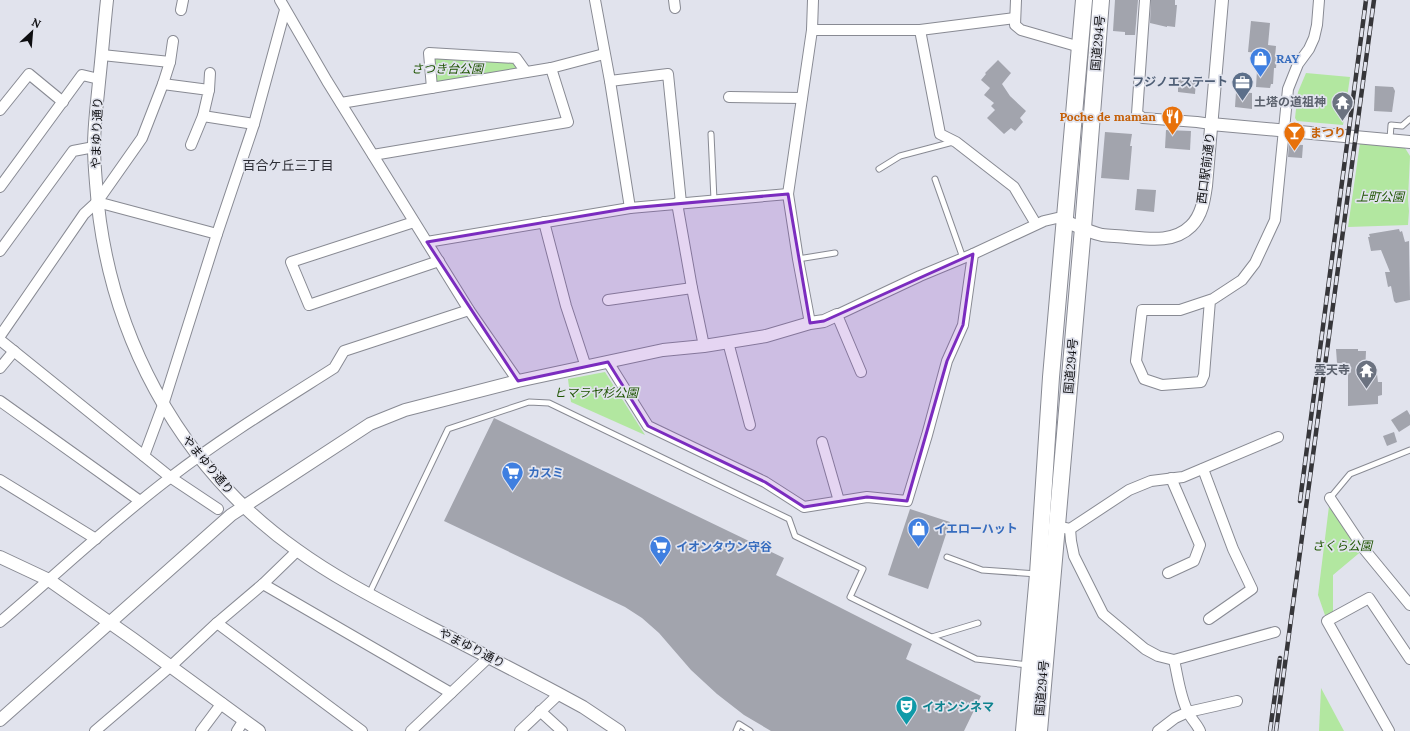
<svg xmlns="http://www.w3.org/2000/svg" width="1410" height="731" font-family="Lora,'Noto Sans JP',serif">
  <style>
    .green { fill: #b2e7a0 }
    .building { fill: #a2a4ad }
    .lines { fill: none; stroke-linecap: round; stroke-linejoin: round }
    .service-casing { stroke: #888a93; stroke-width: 7 }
    .minor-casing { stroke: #888a93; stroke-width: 12 }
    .tertiary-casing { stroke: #888a93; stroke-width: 14 }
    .trunk-casing { stroke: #888a93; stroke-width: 18 }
    .service { stroke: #fff; stroke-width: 5 }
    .minor { stroke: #fff; stroke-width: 10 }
    .tertiary { stroke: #fff; stroke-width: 12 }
    .trunk { stroke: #fff; stroke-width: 16 }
    .rail-casing { stroke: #36363a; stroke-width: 4.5 }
    .rail { stroke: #e1e3ed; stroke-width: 3; stroke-dasharray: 9; stroke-linecap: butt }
    .marked { fill: #7b2cbf; fill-opacity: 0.2; stroke: #7b2cbf; stroke-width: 3; stroke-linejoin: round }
    .labels { text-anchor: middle; stroke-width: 3.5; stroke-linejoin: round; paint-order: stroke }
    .street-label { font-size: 12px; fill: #0e0e11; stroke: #e1e3ed }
    .shop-label { font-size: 12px; font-weight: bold; fill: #366cbe; stroke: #e1e3ed; text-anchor: start }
    .park-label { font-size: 12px; font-style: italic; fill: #1e5400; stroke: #e1e3ed }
    .service-label { font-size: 12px; font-weight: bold; fill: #4e5e75; stroke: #e1e3ed; text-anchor: end }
    .worship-label { font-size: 12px; font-weight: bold; fill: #5b616d; stroke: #e1e3ed; text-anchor: end }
    .food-label { font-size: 12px; font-weight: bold; fill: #c56008; stroke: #e1e3ed; text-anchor: end }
    .culture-label { font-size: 12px; font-weight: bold; fill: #0d838f; stroke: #e1e3ed; text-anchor: start }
    .neighbourhood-label { font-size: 13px; fill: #2c2d35; stroke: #e1e3ed }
  </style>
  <rect width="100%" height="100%" fill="#e1e3ed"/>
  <g class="green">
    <path d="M429 53 516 58 526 72 432 88Z"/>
    <path d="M1306 73 1350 77 1343 125 1297 121 1295 118 1298 92Z"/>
    <path d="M1360 143 1405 148 1410 156 1408 199 1409 211 1408 225 1348 227Z"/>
    <path d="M605 372 645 435 571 402 568 379Z"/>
    <path d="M1330 498 1364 549 1333 575V618L1327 621 1318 595Z"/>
    <path d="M1321 688 1344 731H1319Z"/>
  </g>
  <g class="building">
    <path d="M1115 0H1138L1135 35H1125V32L1113 31Z"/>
    <path d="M1151 0H1175V5H1177L1175 27 1167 26V27L1150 23Z"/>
    <path d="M1251 21 1270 23 1268 45 1276 46 1275 57H1277L1276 68H1274L1273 84H1271L1270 88 1256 87 1258 53 1248 52Z"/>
    <path d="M998 60 1011 73 1002 84 1010 96 1026 111 1020 118 1023 122 1015 131 1011 128 1004 134 987 118 995 110 991 106 994 103 984 95 990 88 981 80 986 74 985 73Z"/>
    <path d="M1178 79 1196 81 1195 94 1178 92Z"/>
    <path d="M1375 86 1393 87 1395 91 1392 112 1374 111Z"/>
    <path d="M1236 92 1252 93V109L1235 107Z"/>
    <path d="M1166 130 1191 131 1190 150 1165 148Z"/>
    <path d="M1105 132 1132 134 1130 146H1132L1129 180 1101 178Z"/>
    <path d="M1289 144 1303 145 1302 158 1288 157Z"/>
    <path d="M1137 189 1156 190 1154 212 1135 210Z"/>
    <path d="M1399 229 1400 232 1402 231 1405 242 1409 241 1410 300 1396 303 1394 301 1391 286 1388 287 1385 272H1390L1381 250 1371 251 1368 237H1370L1369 234Z"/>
    <path d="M1336 349H1358V351H1366L1365 374H1377L1378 382H1382V395L1378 396V404L1348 406V375L1346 363H1337Z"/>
    <path d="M1407 410 1410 415V425L1399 432 1391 420Z"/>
    <path d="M494 418 784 558 776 575 912 644 906 659 981 696 964 731H771L744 715 717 694 691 670 659 633 642 618 625 607 444 521Z"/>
    <path d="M1394 432 1397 442 1387 446 1383 436Z"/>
    <path d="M910 509 950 522 928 589 888 575Z"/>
  </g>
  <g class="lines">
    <defs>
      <g id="service">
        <path d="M711 134 714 200"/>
        <path d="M1390 139 1391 125 1402 126 1410 119"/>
        <path d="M879 169 900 156 953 142"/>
        <path d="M935 179 963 258"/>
        <path d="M798 259 835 253"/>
        <path d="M1330 498 1350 474 1410 450"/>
        <path d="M947 557 982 570 1037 574"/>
        <path d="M369 594 448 429 529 402 549 403 789 519 795 536 863 569 850 597 976 659 1028 665"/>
        <path d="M932 637 978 623"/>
        <path d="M736 731 739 724 750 731"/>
      </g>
      <g id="minor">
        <path d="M280 0 327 81 469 310 518 381"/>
        <path d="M595 0 610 81 630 208"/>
        <path d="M674 0 675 8"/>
        <path d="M1016 0 1015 25 1021 30 1080 47"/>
        <path d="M1145 0 1137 114 1143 118 1197 122 1211 124"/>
        <path d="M181 10 183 0"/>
        <path d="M812 30H920L1015 18"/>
        <path d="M920 30 940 134 956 142 1014 187 1036 224"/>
        <path d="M102 55 170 62"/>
        <path d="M610 81 668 74 681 203"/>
        <path d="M163 84 209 90 203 116"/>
        <path d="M432 88 429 53 516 58 526 72"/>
        <path d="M209 90 210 73"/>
        <path d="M729 97 802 98"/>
        <path d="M341 103 551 68 604 54"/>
        <path d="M0 110 29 74 63 102"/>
        <path d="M191 145 203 116 254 124"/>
        <path d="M373 155 568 122 551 68"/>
        <path d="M0 187 82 75 99 79"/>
        <path d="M97 202 217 234"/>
        <path d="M677 203 692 288 704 346"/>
        <path d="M414 222 291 262 309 305 439 261"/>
        <path d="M544 222 566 306 586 367"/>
        <path d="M427 242 630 208 788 194"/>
        <path d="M0 251 73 151 94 147"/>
        <path d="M608 300 692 288"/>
        <path d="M1210 300 1204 375 1201 382 1162 385 1144 379 1136 361 1142 310H1180L1213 299 1242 280 1255 263 1275 220 1288 89 1298 64 1309 49 1314 38 1317 25 1319 0"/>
        <path d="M810 323 798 259 788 194 812 30 813 0"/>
        <path d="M0 336 84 214 97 202 142 138 163 84 170 62 173 41"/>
        <path d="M0 340 170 477 218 509"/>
        <path d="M728 342 750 425"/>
        <path d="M608 362 648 426 765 482 804 507 867 497 907 501 927 435 947 361 963 325 973 254"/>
        <path d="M0 368 14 351"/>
        <path d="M861 372 837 315 920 276 973 254 1044 221 1057 218 1065 221"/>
        <path d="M0 401 140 501"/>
        <path d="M822 442 839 501"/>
        <path d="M144 456 163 405 217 234 254 124 285 10"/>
        <path d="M1203 469 1233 549 1252 589 1209 619"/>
        <path d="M0 480 96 539"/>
        <path d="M1330 498 1364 549 1410 605"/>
        <path d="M1065 528 1070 529 1129 490 1151 481 1183 477 1278 437"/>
        <path d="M1070 529 1071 541 1074 556 1103 614 1145 649 1158 656 1174 660 1275 632"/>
        <path d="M1168 573 1194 561 1200 545 1171 478"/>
        <path d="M263 584 451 693"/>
        <path d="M0 622C57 574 111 522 171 477 223 437 279 403 334 368L344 351 469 310"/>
        <path d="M217 623 362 731"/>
        <path d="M1174 660C1178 677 1180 697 1188 712 1191 719 1197 724 1200 731"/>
        <path d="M540 711 562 731"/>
        <path d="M95 731 171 666 217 623 263 584 297 551"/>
        <path d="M201 731 222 703"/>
        <path d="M237 731 244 720"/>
        <path d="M411 731 489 657"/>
        <path d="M520 731 559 694"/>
        <path d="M1158 731 1175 718 1188 712 1237 701"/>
        <path d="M1389 731 1327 621 1369 598 1410 659"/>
      </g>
      <g id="tertiary">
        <path d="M107 0C104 27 102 55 99 82 97 104 94 125 94 147 94 159 95 171 96 183 106 330 177 465 297 550 337 579 381 601 424 624 469 647 514 670 559 694L583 707 619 731"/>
        <path d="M1211 124 1410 142"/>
        <path d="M1065 221C1077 226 1089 232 1102 235 1110 236 1119 236 1127 237 1149 239 1174 243 1191 226 1202 215 1204 200 1206 186L1222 0"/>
        <path d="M0 557 49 580 133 639 259 731"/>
        <path d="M0 720 231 515 370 424 405 410 518 381 663 350 704 346 766 336 810 323 824 321 837 315"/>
      </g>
      <g id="trunk">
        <path d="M1024 731 1038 574 1051 377 1084 0"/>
        <path d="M1039 731 1083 228 1101 0"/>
      </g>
    </defs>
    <use href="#service" class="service-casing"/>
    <use href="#minor" class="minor-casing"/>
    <use href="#tertiary" class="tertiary-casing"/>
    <use href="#trunk" class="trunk-casing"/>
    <use href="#service" class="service"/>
    <use href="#minor" class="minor"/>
    <use href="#tertiary" class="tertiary"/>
    <use href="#trunk" class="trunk"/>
    <defs>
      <g id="rail">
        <path d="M1300 501 1366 0"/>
        <path d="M1270 731 1280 658"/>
        <path d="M1276 731 1374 0"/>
      </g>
    </defs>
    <use href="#rail" class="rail-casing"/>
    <use href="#rail" class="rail"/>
  </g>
  <path class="marked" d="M788 194 810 323 824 321 973 254 963 325 947 361 907 501 867 497 804 507 765 482 648 426 608 362 518 381 427 242 630 208Z"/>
  <defs>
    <symbol id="shop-pin" viewBox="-11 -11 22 30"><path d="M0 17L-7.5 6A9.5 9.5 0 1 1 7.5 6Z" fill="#3f7fe0" stroke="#e1e3ed"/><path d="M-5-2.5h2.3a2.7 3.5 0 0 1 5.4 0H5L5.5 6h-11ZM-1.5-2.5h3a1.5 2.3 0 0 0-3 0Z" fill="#fff"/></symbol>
    <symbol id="office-pin" viewBox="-11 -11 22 30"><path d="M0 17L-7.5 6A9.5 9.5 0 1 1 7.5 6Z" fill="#5c6f8a" stroke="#e1e3ed"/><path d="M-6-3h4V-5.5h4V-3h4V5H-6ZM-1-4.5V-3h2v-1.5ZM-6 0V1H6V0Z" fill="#fff"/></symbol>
    <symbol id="temple-pin" viewBox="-11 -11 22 30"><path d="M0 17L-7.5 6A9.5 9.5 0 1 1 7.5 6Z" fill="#6b7280" stroke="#e1e3ed"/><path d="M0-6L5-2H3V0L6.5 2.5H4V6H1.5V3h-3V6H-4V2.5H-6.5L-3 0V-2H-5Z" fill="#fff"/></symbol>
    <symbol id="restaurant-pin" viewBox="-11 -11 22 30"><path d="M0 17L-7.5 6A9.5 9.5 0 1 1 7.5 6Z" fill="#e8710a" stroke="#e1e3ed"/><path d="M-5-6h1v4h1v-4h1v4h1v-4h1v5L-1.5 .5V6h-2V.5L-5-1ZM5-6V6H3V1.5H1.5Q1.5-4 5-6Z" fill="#fff"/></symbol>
    <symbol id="bar-pin" viewBox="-11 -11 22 30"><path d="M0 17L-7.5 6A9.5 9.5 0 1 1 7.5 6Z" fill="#e8710a" stroke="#e1e3ed"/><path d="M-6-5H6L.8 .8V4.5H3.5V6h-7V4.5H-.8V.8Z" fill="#fff"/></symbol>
    <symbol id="supermarket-pin" viewBox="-11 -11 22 30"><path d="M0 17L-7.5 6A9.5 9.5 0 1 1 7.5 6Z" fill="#3f7fe0" stroke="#e1e3ed"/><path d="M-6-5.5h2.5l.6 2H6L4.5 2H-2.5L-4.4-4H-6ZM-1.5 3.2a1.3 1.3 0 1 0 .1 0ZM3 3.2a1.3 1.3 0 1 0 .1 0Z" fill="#fff"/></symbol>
    <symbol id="theatre-pin" viewBox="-11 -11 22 30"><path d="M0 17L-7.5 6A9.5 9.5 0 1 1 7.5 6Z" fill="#0f9aa8" stroke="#e1e3ed"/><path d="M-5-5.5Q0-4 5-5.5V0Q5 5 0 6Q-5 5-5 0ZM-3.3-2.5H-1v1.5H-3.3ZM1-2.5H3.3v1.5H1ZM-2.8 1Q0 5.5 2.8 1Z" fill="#fff"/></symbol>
  </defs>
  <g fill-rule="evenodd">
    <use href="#shop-pin" x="1248" y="46" width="25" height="34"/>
    <use href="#office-pin" x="1230" y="70" width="25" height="34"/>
    <use href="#temple-pin" x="1330" y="90" width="25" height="34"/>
    <use href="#restaurant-pin" x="1160" y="104" width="25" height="34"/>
    <use href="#bar-pin" x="1282" y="120" width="25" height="34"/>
    <use href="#temple-pin" x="1354" y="358" width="25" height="34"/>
    <use href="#supermarket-pin" x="500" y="460" width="25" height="34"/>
    <use href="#shop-pin" x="906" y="516" width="25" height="34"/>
    <use href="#supermarket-pin" x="648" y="534" width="25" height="34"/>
    <use href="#theatre-pin" x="894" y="694" width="25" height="34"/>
  </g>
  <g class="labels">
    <g class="street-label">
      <text transform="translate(1098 43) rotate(-85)" y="4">国道294号</text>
      <text transform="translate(97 133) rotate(-88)" y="4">やまゆり通り</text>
      <text transform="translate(1206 168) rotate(-83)" y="4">西口駅前通り</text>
      <text transform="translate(1071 366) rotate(-85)" y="4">国道294号</text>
      <text transform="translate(208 465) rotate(50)" y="4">やまゆり通り</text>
      <text transform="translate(472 648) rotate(27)" y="4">やまゆり通り</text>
      <text transform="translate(1042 688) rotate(-85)" y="4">国道294号</text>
    </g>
    <g class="shop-label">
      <text x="1276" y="63">RAY</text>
      <text x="528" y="477">カスミ</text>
      <text x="934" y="533">イエローハット</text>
      <text x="676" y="551">イオンタウン守谷</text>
    </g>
    <g class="park-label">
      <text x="447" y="73">さつき台公園</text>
      <text x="1380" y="201">上町公園</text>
      <text x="596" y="397">ヒマラヤ杉公園</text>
      <text x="1342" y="550">さくら公園</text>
    </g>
    <g class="service-label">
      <text x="1228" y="86">フジノエステート</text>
    </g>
    <g class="worship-label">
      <text x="1326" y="106">土塔の道祖神</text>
      <text x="1350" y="374">雲天寺</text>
    </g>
    <g class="food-label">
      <text x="1156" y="121">Poche de maman</text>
      <text x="1310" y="137" text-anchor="start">まつり</text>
    </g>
    <g class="culture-label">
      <text x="922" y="711">イオンシネマ</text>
    </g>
    <g class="neighbourhood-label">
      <text x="288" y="170">百合ケ丘三丁目</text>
    </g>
  </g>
  <g transform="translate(32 32) rotate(26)" stroke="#e1e3ed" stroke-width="3" paint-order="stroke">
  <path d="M0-3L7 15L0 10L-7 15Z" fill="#0e0e11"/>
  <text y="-6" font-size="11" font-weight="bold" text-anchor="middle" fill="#0e0e11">N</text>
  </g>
</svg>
